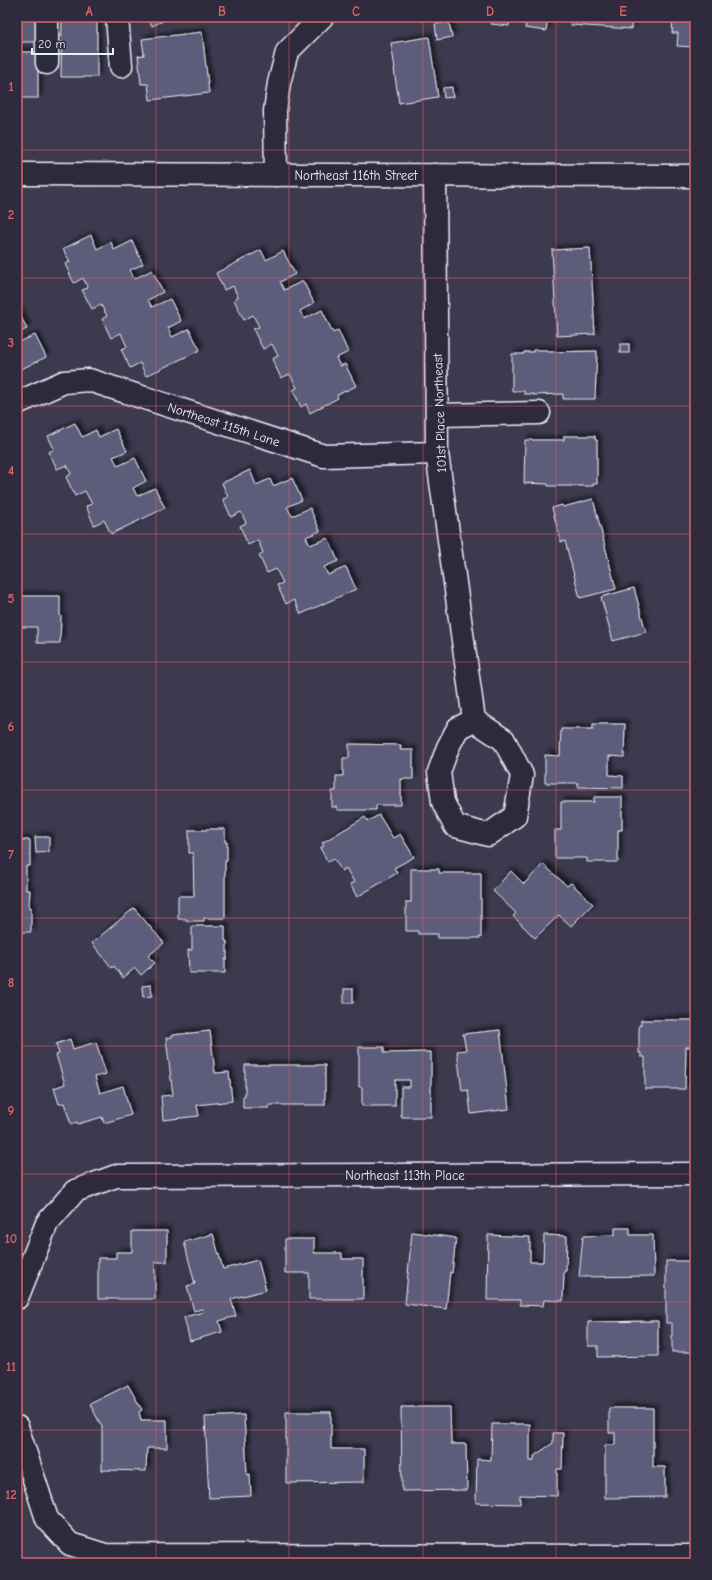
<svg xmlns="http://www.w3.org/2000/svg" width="712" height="1580" font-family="'Comic Neue',sans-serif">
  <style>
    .building { fill: #5d5c7a; stroke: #e8f1f8; filter: url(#shadow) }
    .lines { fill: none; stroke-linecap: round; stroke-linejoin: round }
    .minor-casing { stroke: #e8f1f8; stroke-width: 25 }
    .minor { stroke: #2f2a3d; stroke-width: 22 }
    .grid { fill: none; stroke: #db6466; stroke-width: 1; stroke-opacity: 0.55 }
    .labels { text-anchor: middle; stroke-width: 3; stroke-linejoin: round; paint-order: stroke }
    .street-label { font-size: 13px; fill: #e8f1f8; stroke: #2f2a3d }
    .neatline { fill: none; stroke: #db6466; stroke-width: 1.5 }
    .grid-label { font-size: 13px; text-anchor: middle; font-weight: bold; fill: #db6466 }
  </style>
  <defs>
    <filter id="shadow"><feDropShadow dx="3.5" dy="-3.5" stdDeviation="2" flood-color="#0009"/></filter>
  </defs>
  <rect width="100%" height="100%" fill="#3d394f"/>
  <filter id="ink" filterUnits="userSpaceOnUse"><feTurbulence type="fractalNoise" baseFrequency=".025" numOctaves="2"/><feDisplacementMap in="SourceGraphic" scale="8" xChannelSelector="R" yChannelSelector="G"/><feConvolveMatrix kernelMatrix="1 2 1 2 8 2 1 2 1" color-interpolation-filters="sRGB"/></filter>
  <g filter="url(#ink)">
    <g class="building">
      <rect x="17" y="17" width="22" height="25"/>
      <path d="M62 17H97V77H61Z"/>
      <path d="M148 17H171L152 26Z"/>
      <path d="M429 17H453V18L429 19Z"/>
      <path d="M492 17H511L509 26 491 24Z"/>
      <path d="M518 17H548L546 31 525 28 526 24 517 23Z"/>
      <path d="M572 17H632L631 29 571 25Z"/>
      <path d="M673 17H695V47L677 46 678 33H672Z"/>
      <path d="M449 22 452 37 437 40 435 24Z"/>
      <path d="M202 32 209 93 150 100 148 84H141L138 56 144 55 142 39Z"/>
      <path d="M429 37 438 97 399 103 394 69H395L391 43Z"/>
      <rect x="17" y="52" width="21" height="46"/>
      <path d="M452 87 453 97 444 98 443 88Z"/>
      <path d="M91 235 97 249 111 242 114 250 132 241 143 264 130 270 134 279 152 270 163 292 148 300 152 307 170 299 181 321 168 328 172 337 189 329 200 350 146 376 140 363 130 368 121 349 127 347 121 333 111 338 102 319 107 316 101 305 92 309 82 290 88 288 83 278 74 283 65 264 70 262 63 249Z"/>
      <path d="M590 248 595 334 557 336 552 250Z"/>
      <path d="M261 250 266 260 283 251 295 274 280 282 284 290 303 281 314 303 300 311 304 319 322 310 333 333 338 330 348 352 336 358 340 366 345 364 356 386 337 395 338 398 310 413 306 404 301 407 293 390 297 388 290 374 281 378 272 359 278 356 272 344 263 349 253 329 259 327 253 315 244 320 234 300 238 297 233 286 224 290 216 273Z"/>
      <path d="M17 308 27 329 17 333Z"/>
      <path d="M35 335 46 357 17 371V343Z"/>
      <rect x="620" y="344" width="9" height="9"/>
      <path d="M533 350H548V352L597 351 595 399H563V394L533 395V394H524V391H512V354H524V352H533Z"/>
      <path d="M75 423 82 437 96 430 99 437 116 429 127 451 113 457 118 466 135 458 146 481 133 488 137 496 155 488 165 508 111 534 104 520 94 525 86 506 92 504 85 491 75 496 66 477 71 474 67 465 57 469 49 452 54 449 48 436Z"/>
      <path d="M564 436H595V440H597V484H593V486H548V484L524 483 525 440H564Z"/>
      <path d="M250 470 256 485 270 479 273 486 292 478 302 500 287 507 292 516 310 508 320 531 306 537 310 545 328 538 338 561 324 567 328 575 346 567 356 589 301 614 294 600 286 604 277 585 283 583 276 569 267 573 259 555 263 553 258 540 248 545 240 526 246 523 241 512 231 517 223 499 228 497 222 483Z"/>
      <path d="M593 499 616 589 580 598 565 541 561 542 552 508 562 505 563 507Z"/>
      <path d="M634 588 646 632 613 641 601 597Z"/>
      <path d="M17 596H60V616H61L60 643H37V627H17Z"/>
      <path d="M593 724H625L624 757 609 756V775L623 776V788L578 787V783H545V755L560 756 561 729H593Z"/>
      <path d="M349 744 401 745 400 750H413V779H401V805H376V810H337V807H332V791H336V776H343V758H349Z"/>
      <path d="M594 797H622V830H618V862H587V858H555V830H561V802H594Z"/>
      <path d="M379 815 393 838 400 834 414 857 394 868 397 873 357 897 350 884 354 882 346 868 342 871 334 859 328 862 320 848 324 846 322 843 365 817 368 821Z"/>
      <path d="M206 829H225V842H227V861H225V918H204V921H187V919H178V896H194L193 853H189V830H206Z"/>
      <path d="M35 837H49V852L36 853Z"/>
      <path d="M17 840H30V866H26V890H30L29 907H31V932H17Z"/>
      <path d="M543 864 567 886 571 883 593 904 571 926 559 915 535 938 513 916 516 913 493 891 511 871 524 884Z"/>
      <path d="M411 869H439V873H481V938H438V934H418V931H406V902H411Z"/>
      <path d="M134 908 164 943 148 956 155 963 141 975 135 968 123 978 114 966 112 968 92 943Z"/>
      <path d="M192 926H225V941H227V959H225V973H189L188 950H192Z"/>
      <path d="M151 985 152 996 143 997 142 986Z"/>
      <rect x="344" y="989" width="9" height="14"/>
      <path d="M641 1020H695V1047H686L685 1089H645V1057H641V1053H639V1025H641Z"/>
      <path d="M500 1030 509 1109 471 1114 468 1090 462 1091 457 1051 466 1050 463 1034Z"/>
      <path d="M210 1031 215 1073 229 1072 232 1101 197 1105 199 1116 163 1120 161 1096 173 1095 166 1038 172 1037V1035Z"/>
      <path d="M70 1039 73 1049 96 1042 106 1074 95 1077 100 1093 123 1086 131 1115 104 1123 102 1117 78 1124 77 1122 71 1124 64 1103 59 1104 54 1088 65 1084 56 1055 59 1054 56 1044Z"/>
      <path d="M359 1047H384V1053L431 1052V1117H401V1087H410V1080H395V1106H362V1087H359Z"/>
      <path d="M245 1065H325V1105H269V1108H243V1096H245Z"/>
      <path d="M615 1228H630V1235H653L654 1276 579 1277 583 1236 615 1235Z"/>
      <path d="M132 1231H167V1262H155V1299H98V1258H116V1252H132Z"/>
      <path d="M412 1232 456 1238 452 1273 450 1272 446 1309 405 1304Z"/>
      <path d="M213 1234 223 1269 258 1260 266 1290 231 1299 236 1316 219 1321 222 1332 190 1341 184 1317 203 1312 202 1309 194 1311 187 1286 195 1284 184 1242Z"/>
      <path d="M488 1235 530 1237V1262H543L544 1235 567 1236 566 1271H564L563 1301 544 1300 543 1306 520 1305V1300H487Z"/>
      <path d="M285 1239H314V1253H342V1259H363V1299H309V1273H285Z"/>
      <path d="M666 1261H695V1352H672V1323H666Z"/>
      <path d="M658 1321V1356L598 1357V1346H588V1322Z"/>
      <path d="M128 1385 142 1410 139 1412 141 1420H167V1448H147L146 1471 102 1470V1427L90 1404Z"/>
      <path d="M401 1407H450L451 1444H466L467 1490 402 1491Z"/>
      <path d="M609 1408H653V1467H665V1497L605 1498V1445H615V1433H609Z"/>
      <path d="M286 1412H331V1449H364V1482L286 1483Z"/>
      <path d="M244 1415 247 1475 250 1474 251 1496 209 1498 205 1417Z"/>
      <path d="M492 1424H530V1461H534V1456L553 1443V1433H563L562 1469H557V1496L520 1495V1504L476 1503 477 1459 491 1460Z"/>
    </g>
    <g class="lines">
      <defs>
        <g id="minor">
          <path d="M47 17V63"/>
          <path d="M117 17 121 66"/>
          <path d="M17 174 695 176"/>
          <path d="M276 175 275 111 279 83 287 52 322 17"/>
          <path d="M435 175 437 453 474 720 504 740 522 775 515 816 488 835 455 826 443 802 439 772 448 747 458 728 474 720"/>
          <path d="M17 403 64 382 89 380 324 456 437 453"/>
          <path d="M437 415 539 413"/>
          <path d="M17 1298 47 1223 75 1191 116 1176 695 1174"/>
          <path d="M17 1427 47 1519 70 1544 105 1555 695 1556"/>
        </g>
      </defs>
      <use href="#minor" class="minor-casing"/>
      <use href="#minor" class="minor"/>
    </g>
  </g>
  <path class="grid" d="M156 17V1563M289 17V1563M423 17V1563M556 17V1563M17 150H695M17 278H695M17 406H695M17 534H695M17 662H695M17 790H695M17 918H695M17 1046H695M17 1174H695M17 1302H695M17 1430H695"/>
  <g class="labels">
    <g class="street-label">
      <text x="356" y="180">Northeast 116th Street</text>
      <text transform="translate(439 413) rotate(-92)" y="5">101st Place Northeast</text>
      <text transform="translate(224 424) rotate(18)" y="5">Northeast 115th Lane</text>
      <text x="405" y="1180">Northeast 113th Place</text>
    </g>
  </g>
  <rect width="712" height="1580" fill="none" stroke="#2f2a3d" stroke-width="44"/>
  <path d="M32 48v6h81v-6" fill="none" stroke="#e8f1f8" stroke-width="2"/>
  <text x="38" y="48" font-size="12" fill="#e8f1f8" stroke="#2f2a3d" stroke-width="3" paint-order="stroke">20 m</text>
  <rect x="22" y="22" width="668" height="1536" class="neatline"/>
  <g class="grid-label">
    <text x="89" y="16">A</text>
    <text x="222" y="16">B</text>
    <text x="356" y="16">C</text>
    <text x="490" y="16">D</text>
    <text x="623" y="16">E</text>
    <text x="11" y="91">1</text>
    <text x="11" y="219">2</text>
    <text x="11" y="347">3</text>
    <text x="11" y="475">4</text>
    <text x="11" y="603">5</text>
    <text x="11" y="731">6</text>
    <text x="11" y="859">7</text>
    <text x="11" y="987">8</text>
    <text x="11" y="1115">9</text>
    <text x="11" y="1243">10</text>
    <text x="11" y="1371">11</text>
    <text x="11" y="1499">12</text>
  </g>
</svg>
